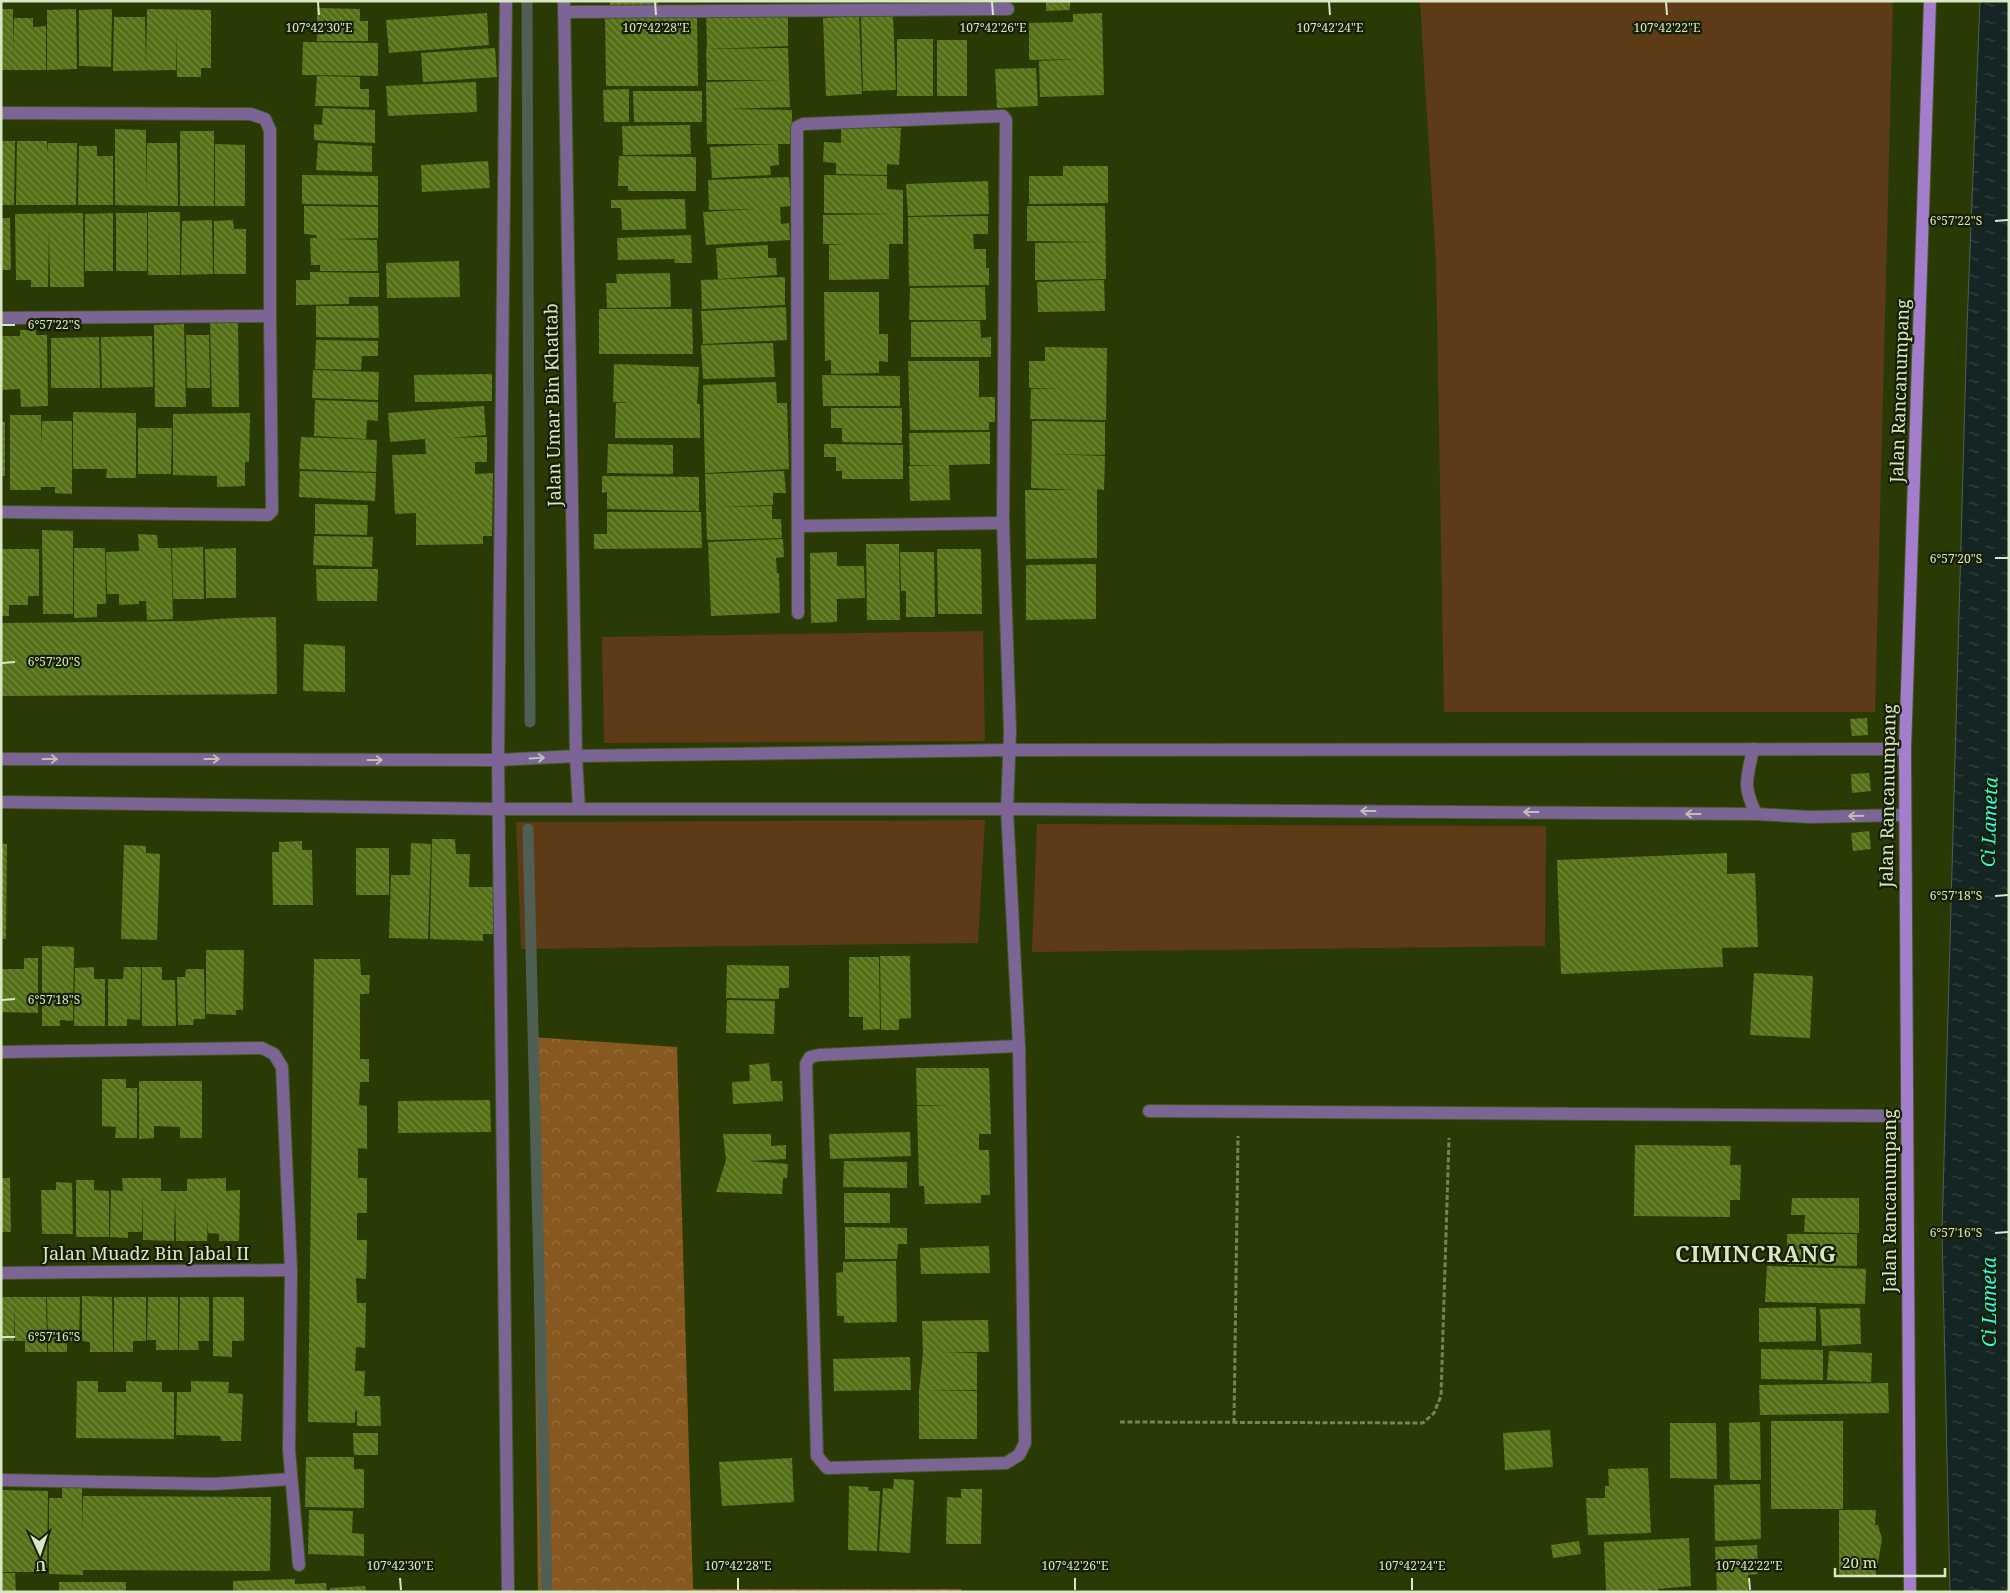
<svg xmlns="http://www.w3.org/2000/svg" width="2010" height="1593" font-family="'Noto Serif',serif">
  <style>
    .grass { fill: #5c3b16 }
    .forest { fill: url(#forest-crowns) }
    .water { fill: url(#water-ripples); stroke: #4f5f53 }
    .lines { fill: none; stroke-linecap: round; stroke-linejoin: round }
    .stream { stroke: #4f5f53; stroke-width: 11 }
    .building { fill: url(#building-back-hatch) }
    .street-casing { stroke: #465624; stroke-width: 14 }
    .secondary-casing { stroke: #465624; stroke-width: 14 }
    .path { stroke: #768558; stroke-width: 3; stroke-dasharray: 5 2.5; stroke-linecap: butt }
    .street { stroke: #7c6495; stroke-width: 12 }
    .secondary { stroke: #a47ecc; stroke-width: 12 }
    .oneway { stroke: #bdc0b6 }
    .ticks { fill: none; stroke: #d9e7c4; stroke-width: 2 }
    .labels { text-anchor: middle; stroke-width: 4.5; stroke-linejoin: round; paint-order: stroke }
    .street-label { font-size: 18px; fill: #d9e7c4; stroke: #161f04 }
    .water-label { font-size: 19px; font-style: italic; fill: #35f8e7; stroke: #161f04 }
    .district-label { font-size: 22px; font-weight: bold; letter-spacing: 1px; fill: #d9e7c4; stroke: #161f04 }
    .ticks-label { font-size: 12px; text-anchor: middle; fill: #d9e7c4; stroke: #161f04; stroke-width: 4.5; stroke-linejoin: round; paint-order: stroke }
  </style>
  <defs>
    <pattern id="forest-crowns" width="20" height="18" patternUnits="userSpaceOnUse" patternTransform="scale(1.25)"><rect width="20" height="18" fill="#885821"/><path d="M2 6a3 3 0 1 1 6 0M12 15a3 3 0 1 1 6 0" fill="none" stroke="#987040"/></pattern>
    <pattern id="water-ripples" width="26" height="14" patternUnits="userSpaceOnUse" patternTransform="scale(1.25)"><rect width="26" height="14" fill="#142523"/><path d="M2 4q2-2 4 0t4 0M15 11q2-2 4 0t4 0" fill="none" stroke="#364541"/></pattern>
    <pattern id="building-back-hatch" width="6" height="6" patternUnits="userSpaceOnUse" patternTransform="scale(1.25)"><rect width="6" height="6" fill="#547016"/><path d="M-1 5l2 2M0 0l6 6M5-1l2 2" fill="none" stroke="#748b41"/></pattern>
  </defs>
  <rect width="100%" height="100%" fill="#2a3a05"/>
  <g class="grass">
    <path d="M1420 1H1893L1875 712H1444L1436 263Z"/>
    <path d="M983 631 985 741 604 743 602 637Z"/>
    <path d="M985 820 978 943 521 949 516 822Z"/>
    <path d="M1037 824 1546 826 1545 946 1032 952Z"/>
  </g>
  <path class="forest" d="M531 1037 677 1047 693 1589H961V1592H538Z"/>
  <path class="water" d="M1980 1H2009V1592H1950L1942 1232 1967 326Z"/>
  <g class="lines">
    <g class="stream">
      <path d="M527 1 530 722"/>
      <path d="M528 829 547 1592"/>
    </g>
  </g>
  <g class="building">
    <rect x="610" y="1" width="48" height="7"/>
    <path d="M1046 1H1070V10L1046 11Z"/>
    <path d="M317 8 360 9V21H368V41H317Z"/>
    <path d="M1 9H13V55L14 18H33V27L46 26V70H1Z"/>
    <path d="M76 9 77 69 47 70V10Z"/>
    <path d="M112 9 111 67 79 66V10Z"/>
    <path d="M147 9 211 10V68H201V77H177L176 29V70L113 71 114 17H145L146 67Z"/>
    <path d="M788 11V46L707 49 706 13Z"/>
    <path d="M487 13 489 45 389 53 386 20Z"/>
    <path d="M1102 13 1104 95 1040 97 1039 61 1079 59 1029 60V23L1073 22V14Z"/>
    <path d="M605 14 697 15 698 86H606Z"/>
    <path d="M893 15 896 90 863 91 861 16Z"/>
    <path d="M859 16 862 94 826 96 823 18Z"/>
    <rect x="897" y="39" width="36" height="57"/>
    <rect x="937" y="40" width="30" height="56"/>
    <path d="M303 42 378 43V76L302 75Z"/>
    <path d="M495 48 497 77 423 82 421 53Z"/>
    <path d="M788 48 790 107 729 109 792 110V144H707L706 82 782 80H707L706 49Z"/>
    <path d="M1036 68 1038 106 997 108 995 69Z"/>
    <path d="M317 76 360 77V89H369V107L315 106Z"/>
    <path d="M476 82 477 112 388 116 386 86Z"/>
    <path d="M629 89V122H604L603 90Z"/>
    <path d="M633 91H702V122H634Z"/>
    <path d="M323 108 375 110V143L314 140V124L322 125Z"/>
    <path d="M690 125 691 154 623 155 622 126Z"/>
    <path d="M841 126 901 128 899 165 887 164V175L836 174V163L823 162 824 142 841 143Z"/>
    <path d="M115 129 146 130V197L147 143H177L178 206 115 205Z"/>
    <rect x="180" y="131" width="34" height="75"/>
    <path d="M1 141H15L14 205H1Z"/>
    <path d="M17 141H47V154L48 143H77L76 205H16Z"/>
    <path d="M318 143 372 146V172L316 170Z"/>
    <path d="M215 144 245 145V206H215Z"/>
    <path d="M778 144 779 165 770 166 771 175 712 178 710 147Z"/>
    <path d="M79 146H97V156H113V205H78Z"/>
    <path d="M619 156 696 157V191H628V186H618Z"/>
    <path d="M488 161 490 188 422 192 421 165Z"/>
    <path d="M1063 166H1108V203L1029 204V176H1063Z"/>
    <path d="M302 175 378 176V205L302 204Z"/>
    <path d="M824 175 887 176V189L903 190V244H889V279L829 280V245L845 244H823V215L897 214 824 213Z"/>
    <path d="M789 177 791 206 780 207 781 224 789 223 790 240 706 245 703 212 756 209 709 210 708 180Z"/>
    <path d="M988 181 989 214 908 216 906 184Z"/>
    <path d="M685 199 686 229 622 230 621 208H611V200Z"/>
    <path d="M304 206 378 207V238L334 239 377 240 378 271H320V265H311L310 238H317L316 235 304 234Z"/>
    <path d="M1027 206H1105L1106 279 1035 280V243L1101 242 1027 241Z"/>
    <rect x="148" y="212" width="32" height="63"/>
    <path d="M83 213 84 287H50L49 229 48 287H31V280H16L15 214Z"/>
    <path d="M113 213V271H85V214Z"/>
    <rect x="116" y="213" width="31" height="58"/>
    <path d="M988 216V234H973L974 249H986V268H989V285L909 286 908 217Z"/>
    <path d="M1 218H10L11 270H1Z"/>
    <path d="M212 220 213 274 181 275 182 221Z"/>
    <path d="M233 220 234 229H246V274H214V221Z"/>
    <path d="M691 235 692 263H675L674 259 618 260 617 238Z"/>
    <path d="M768 245V258H776L777 275 718 279 716 248Z"/>
    <path d="M459 261 460 297 387 298 386 263Z"/>
    <path d="M310 272 379 273V297H349V304L296 305V280H310Z"/>
    <path d="M670 273 671 307 607 308 606 283H617L616 274Z"/>
    <path d="M785 277V305L702 309 701 280Z"/>
    <path d="M1104 280 1105 311 1038 312 1037 282Z"/>
    <path d="M985 287 986 320H909L910 288Z"/>
    <path d="M824 292H879V334H888V362L879 361V373L831 374V360L825 361Z"/>
    <path d="M316 306H378L379 338 316 337Z"/>
    <path d="M786 307 787 340 703 344 701 311Z"/>
    <path d="M599 309H692L693 354H599Z"/>
    <path d="M980 321 981 338 991 337V357H911V322Z"/>
    <path d="M210 322H238L239 407H212Z"/>
    <path d="M184 324 186 407H155L154 325Z"/>
    <path d="M20 330H36V335H47L48 406 21 407 20 389 1 390V336H20Z"/>
    <path d="M186 335H209L210 388H187Z"/>
    <path d="M152 336 153 387 102 388 101 337Z"/>
    <path d="M99 337 100 388H51V338Z"/>
    <path d="M316 340 378 341V356H362L361 370 315 369Z"/>
    <path d="M773 343 775 377 703 379 701 345Z"/>
    <path d="M1045 347 1107 348 1106 420 1030 419 1031 389H1060L1029 388V361H1045Z"/>
    <path d="M908 361H979V397H995V422H989V430H910Z"/>
    <path d="M614 364 699 367 697 404H700V438H615L616 403H633L613 402Z"/>
    <path d="M313 370 379 372 378 400 312 398Z"/>
    <path d="M492 374V401L415 402 414 375Z"/>
    <path d="M822 375 900 376V406H823Z"/>
    <path d="M776 382 777 403H787L789 469 705 473 703 385Z"/>
    <path d="M315 400 378 402V421L367 420 366 439 314 436Z"/>
    <path d="M484 406 486 435 451 438 487 437V462H475V474L493 473 492 536H483V544L416 545V513L395 514 392 455 426 454 425 439 390 442 388 413Z"/>
    <path d="M831 408H902V443L842 442V428H831Z"/>
    <path d="M73 412 136 413V478H106L107 469H73Z"/>
    <path d="M250 413 249 462H245V486L217 487V476L173 475V414Z"/>
    <path d="M10 415H41V449L42 421H72V494L55 493V487H41V490H10Z"/>
    <path d="M1032 421 1105 422V455L1044 454 1105 456 1104 490 1097 489V558L1026 559 1025 490H1075L1031 488Z"/>
    <rect x="1" y="422" width="4" height="54"/>
    <path d="M138 428H172L171 474H138Z"/>
    <path d="M990 432V464L949 465 950 500 910 501 909 466 947 465H910L909 433Z"/>
    <path d="M301 437 377 440 376 472 299 469Z"/>
    <path d="M608 444 673 445V474L607 473Z"/>
    <path d="M824 444 903 445V479H842V471H836V457H824Z"/>
    <path d="M300 471 376 473 375 501 299 497Z"/>
    <path d="M784 471 786 493H773V505L716 507 772 506V519H781L782 538 707 540 705 474Z"/>
    <path d="M602 476 699 477V511L607 509V492L602 493Z"/>
    <path d="M315 504 368 505 367 535 315 534Z"/>
    <path d="M607 512H701L702 548 594 549V534H607Z"/>
    <path d="M42 530 73 531V614H43Z"/>
    <path d="M138 534 157 535 158 548H171L173 619 147 620 146 601H139V604L119 605V594H107L106 552 139 551Z"/>
    <path d="M314 536 373 537 372 567 313 565Z"/>
    <path d="M783 539 784 557 776 558 777 573H779L780 613 711 616 708 542Z"/>
    <path d="M866 544H899L900 620H867Z"/>
    <path d="M203 547 204 599H173L172 548Z"/>
    <path d="M74 548H105L106 604H97V617L74 618Z"/>
    <path d="M236 548V598H206L205 549Z"/>
    <path d="M1 549H39V596H28V605H9V616H1Z"/>
    <path d="M937 549H981L982 614H938Z"/>
    <path d="M837 552V566H864L865 598 837 599V622L811 623 810 553Z"/>
    <path d="M900 552H934L935 617H906V591H901Z"/>
    <path d="M1096 564V619L1026 620V565Z"/>
    <path d="M316 569H378L377 601H317Z"/>
    <path d="M276 617 277 694 1 696V623L190 621 233 618Z"/>
    <path d="M304 644 345 646V692L303 691Z"/>
    <path d="M1867 718 1868 735 1852 736 1850 719Z"/>
    <path d="M1869 773 1871 791 1852 793 1851 774Z"/>
    <path d="M1869 831 1871 849 1853 851 1851 833Z"/>
    <path d="M432 839H455L456 854H470L469 887H498L497 934H483V941L430 939Z"/>
    <path d="M302 841V850H312L313 905H273L272 852H279V842Z"/>
    <path d="M411 843 431 844 428 939 389 938 391 875H410Z"/>
    <path d="M1 844H7L6 939H1Z"/>
    <path d="M124 845 146 846V853L160 854 157 940 121 939Z"/>
    <rect x="356" y="848" width="33" height="47"/>
    <path d="M1727 853V874L1755 873 1758 947 1722 948 1723 967 1561 974 1557 860Z"/>
    <path d="M42 946 74 947 73 1021 60 1020V1026H42Z"/>
    <path d="M206 950H244L243 1010H236V1015L206 1014Z"/>
    <path d="M880 956H910L911 1018 899 1019V1030H881Z"/>
    <path d="M849 957H879L880 1029 863 1030V1017H849Z"/>
    <path d="M24 958H38V1013L1 1012V969H24Z"/>
    <path d="M314 959H360L361 975H370L369 994H360V1059H369V1082H360L359 1105 367 1106V1149L358 1148V1178H367V1213H357V1240H367L366 1279 356 1278 357 1303H366L365 1348 356 1347 355 1371H365L364 1396H380L381 1426H357V1411H355V1423L308 1422Z"/>
    <path d="M727 965 789 966V988H779V999L726 998Z"/>
    <path d="M94 967V979H105V1026H74L75 968Z"/>
    <path d="M124 967H141L140 1020 127 1019V1026H108V979H123Z"/>
    <path d="M142 967H162V980H175L176 1026H142Z"/>
    <path d="M186 969H204L205 1019H194L193 1025H178L177 977H185Z"/>
    <path d="M1754 973 1813 976 1810 1038 1750 1035Z"/>
    <path d="M727 1000 775 1001 774 1034 726 1033Z"/>
    <path d="M769 1063 771 1081H782L783 1101 733 1104 732 1082 750 1081 749 1065Z"/>
    <path d="M916 1068H989L991 1134H979V1150H989L990 1195H981V1203L925 1204 924 1186H919L917 1106 949 1105H917Z"/>
    <path d="M102 1079H126V1088H137V1138H115L116 1127 102 1126Z"/>
    <path d="M139 1081H202V1138H180V1127L154 1126V1138L139 1139Z"/>
    <path d="M490 1100 491 1132 398 1133V1101Z"/>
    <path d="M910 1132 911 1156 830 1159 829 1134Z"/>
    <path d="M723 1134H771V1146L786 1145V1159L749 1161 788 1164 787 1178H783L782 1194 716 1192 726 1160Z"/>
    <path d="M1635 1145 1731 1146 1730 1165H1741L1740 1200H1730V1217L1634 1216Z"/>
    <path d="M844 1161 907 1162V1188L843 1187Z"/>
    <path d="M1 1178H10L11 1232H1Z"/>
    <path d="M122 1178H161V1191H187V1179L226 1178V1191L240 1190 239 1241H219V1234L208 1233V1218L207 1241H176L175 1194 174 1241 143 1240V1189L142 1232H128V1238L110 1237 111 1190 123 1191Z"/>
    <path d="M76 1180H94V1190L109 1191V1237H76Z"/>
    <path d="M56 1182 72 1183 73 1234H42L41 1190H56Z"/>
    <rect x="844" y="1193" width="46" height="30"/>
    <path d="M1792 1198H1859V1233L1804 1232 1805 1215H1791Z"/>
    <path d="M845 1227 907 1228V1244H898L897 1259H845Z"/>
    <path d="M1787 1234H1857V1266L1787 1265Z"/>
    <path d="M989 1246 990 1273 921 1274 920 1248Z"/>
    <path d="M896 1261 897 1322 844 1323V1316H837L836 1273 843 1272V1262Z"/>
    <path d="M1767 1266 1866 1269 1865 1304 1765 1302Z"/>
    <path d="M82 1296 112 1297 113 1352H90V1342L82 1341Z"/>
    <path d="M1 1297H46L47 1352H25V1341H15L14 1302V1341H1Z"/>
    <path d="M47 1297H80L79 1341H67V1352H48Z"/>
    <path d="M114 1297H146V1341H133V1352H114Z"/>
    <path d="M148 1297H178V1350H156V1340H147Z"/>
    <path d="M180 1297H209V1341H198L199 1350H179Z"/>
    <path d="M213 1297H244V1341H232V1357L213 1356Z"/>
    <path d="M1816 1307V1341L1759 1342V1308Z"/>
    <path d="M1860 1308 1861 1344 1822 1346 1820 1309Z"/>
    <path d="M988 1320 989 1352H942L977 1353V1390H923L977 1391V1439H919V1391L923 1353 922 1321Z"/>
    <path d="M1761 1349 1823 1350V1380L1761 1379Z"/>
    <path d="M1829 1351 1872 1353 1871 1382 1827 1380Z"/>
    <path d="M910 1357 911 1390 834 1391 833 1359Z"/>
    <path d="M77 1381H98V1392H126V1381L162 1382V1392H174V1439L76 1438Z"/>
    <path d="M191 1381 229 1382 228 1393 243 1394 241 1441H221L220 1436 176 1435 177 1392H191Z"/>
    <path d="M1888 1383 1889 1413 1760 1415 1759 1385Z"/>
    <rect x="1771" y="1421" width="72" height="88"/>
    <path d="M1760 1422 1761 1480H1730L1729 1423Z"/>
    <path d="M1670 1423H1716L1717 1479 1670 1478Z"/>
    <path d="M1550 1430 1553 1467 1505 1470 1503 1433Z"/>
    <path d="M353 1433H378V1455H354Z"/>
    <path d="M306 1457H354V1469H364V1508L305 1507Z"/>
    <path d="M792 1458 794 1502 722 1506 719 1462Z"/>
    <path d="M1648 1468 1651 1533 1588 1535 1586 1498H1605V1486H1609L1608 1469Z"/>
    <path d="M894 1479 914 1480 910 1553 879 1551 883 1488 893 1489Z"/>
    <path d="M1760 1484 1761 1539 1715 1541 1714 1485Z"/>
    <path d="M849 1486 869 1487 868 1491H880L877 1551 848 1550Z"/>
    <path d="M62 1488H82V1534L83 1496 271 1497 270 1571 83 1570V1575L49 1574V1498H62Z"/>
    <path d="M961 1489H982L981 1544H946L947 1497 961 1498Z"/>
    <path d="M1 1490 48 1491 47 1572H1Z"/>
    <path d="M309 1510 353 1511 352 1533 364 1534V1556L308 1554Z"/>
    <path d="M1839 1510H1876L1875 1525H1878L1882 1539 1878 1563H1876V1576L1839 1575Z"/>
    <path d="M1689 1538 1691 1586 1658 1589V1592H1606L1604 1542Z"/>
    <path d="M1579 1541 1581 1554 1553 1558 1551 1545Z"/>
    <path d="M1757 1545 1758 1574 1748 1575V1592H1717L1715 1547Z"/>
    <path d="M1 1573H15L16 1592H1Z"/>
    <path d="M295 1579V1584L326 1583 327 1592H233V1581Z"/>
    <rect x="59" y="1582" width="67" height="10"/>
    <path d="M365 1586 366 1592H330V1588Z"/>
  </g>
  <g class="lines">
    <defs>
      <g id="street">
        <path d="M506 1 498 760 508 1592"/>
        <path d="M564 1 576 756 579 809"/>
        <path d="M564 12 1008 9"/>
        <path d="M1 113 251 114 265 119 270 130V316L272 511 268 515 1 512"/>
        <path d="M1 318 270 316"/>
        <path d="M799 526 1003 523"/>
        <path d="M798 613 797 127 803 124 1003 116 1006 120 1003 523 1010 732 1007 809 1019 1046 1025 1443 1019 1455 1006 1463 827 1468 817 1456 806 1064 810 1057 819 1055 1019 1046"/>
        <path d="M1753 749C1747 780 1742 784 1756 814"/>
        <path d="M1 759 498 760 576 756 1010 750 1905 749"/>
        <path d="M1 802 499 809H1007L1756 814 1810 817 1904 815"/>
        <path d="M1 1052 262 1048 274 1054 282 1067 291 1270 289 1450 299 1565"/>
        <path d="M1149 1111 1907 1116"/>
        <path d="M1 1273 291 1270"/>
        <path d="M1 1480 214 1484 291 1479"/>
      </g>
      <path id="secondary" d="M1910 1592 1905 749 1930 1"/>
    </defs>
    <use href="#street" class="street-casing"/>
    <use href="#secondary" class="secondary-casing"/>
    <g class="path">
      <path d="M1120 1422 1423 1423 1434 1413 1441 1396 1449 1138"/>
      <path d="M1234 1423 1238 1136"/>
    </g>
    <use href="#street" class="street"/>
    <use href="#secondary" class="secondary"/>
  </g>
  <defs><path id="oneway-shaft" d="M-6 0H5M1.5-3L5.5 0L1.5 3" fill="none" stroke-width="1.6" stroke-linecap="round" stroke-linejoin="round" transform="scale(1.25)"/></defs>
  <g class="oneway">
    <use href="#oneway-shaft" transform="translate(537 758) rotate(-3)"/>
    <use href="#oneway-shaft" transform="translate(50 759)"/>
    <use href="#oneway-shaft" transform="translate(212 759)"/>
    <use href="#oneway-shaft" transform="translate(375 760)"/>
    <use href="#oneway-shaft" transform="translate(1368 811) rotate(-180)"/>
    <use href="#oneway-shaft" transform="translate(1531 812) rotate(-180)"/>
    <use href="#oneway-shaft" transform="translate(1693 814) rotate(-180)"/>
    <use href="#oneway-shaft" transform="translate(1856 816) rotate(179)"/>
  </g>
  <path class="ticks" d="M318 2 319 15M655 2 656 15M992 2 993 15M1329 2 1330 15M1666 2 1667 15M1995 221 2008 220M2 325H15M1995 558H2008M2 663 15 662M1995 896 2008 895M2 1000 15 999M1995 1233 2008 1232M2 1337H15M400 1578 401 1590M738 1578V1590M1075 1578V1590M1412 1578V1590M1749 1578 1750 1590"/>
  <g class="labels">
    <g class="street-label">
      <text transform="translate(1900 391) rotate(-88)" y="6">Jalan Rancanumpang</text>
      <text transform="translate(553 405) rotate(-91)" y="6">Jalan Umar Bin Khattab</text>
      <text transform="translate(1888 796) rotate(-89)" y="6">Jalan Rancanumpang</text>
      <text transform="translate(1890 1201) rotate(-90)" y="6">Jalan Rancanumpang</text>
      <text x="146" y="1260">Jalan Muadz Bin Jabal II</text>
    </g>
    <g class="water-label">
      <text transform="translate(1989 822) rotate(-88)" y="7">Ci Lameta</text>
      <text transform="translate(1989 1302) rotate(-90)" y="7">Ci Lameta</text>
    </g>
    <g class="district-label">
      <text x="1756" y="1262">CIMINCRANG</text>
    </g>
  </g>
  <g class="ticks-label">
    <text x="993" y="32">107°42'26"E</text>
    <text x="1330" y="32">107°42'24"E</text>
    <text x="1667" y="32">107°42'22"E</text>
    <text x="319" y="32">107°42'30"E</text>
    <text x="656" y="32">107°42'28"E</text>
    <text x="1956" y="225">6°57'22"S</text>
    <text x="54" y="329">6°57'22"S</text>
    <text x="1956" y="563">6°57'20"S</text>
    <text x="54" y="666">6°57'20"S</text>
    <text x="1956" y="900">6°57'18"S</text>
    <text x="54" y="1004">6°57'18"S</text>
    <text x="1956" y="1237">6°57'16"S</text>
    <text x="54" y="1341">6°57'16"S</text>
    <text x="400" y="1570">107°42'30"E</text>
    <text x="738" y="1570">107°42'28"E</text>
    <text x="1075" y="1570">107°42'26"E</text>
    <text x="1412" y="1570">107°42'24"E</text>
    <text x="1749" y="1570">107°42'22"E</text>
  </g>
  <rect width="2010" height="1593" fill="none" stroke="#d9e7c4" stroke-width="5"/>
  <g transform="translate(40 1553) rotate(177)" stroke="#161f04" stroke-width="4" paint-order="stroke">
  <path d="M0-4L9 19L0 12L-9 19Z" fill="#d9e7c4"/>
  <text y="-8" font-size="14" font-weight="bold" text-anchor="middle" fill="#d9e7c4">U</text>
  </g>
  <path d="M1835 1568v8h110v-8" fill="none" stroke="#d9e7c4" stroke-width="2.5"/>
  <text x="1842" y="1568" font-size="15" fill="#d9e7c4" stroke="#161f04" stroke-width="4" paint-order="stroke">20 m</text>
</svg>
